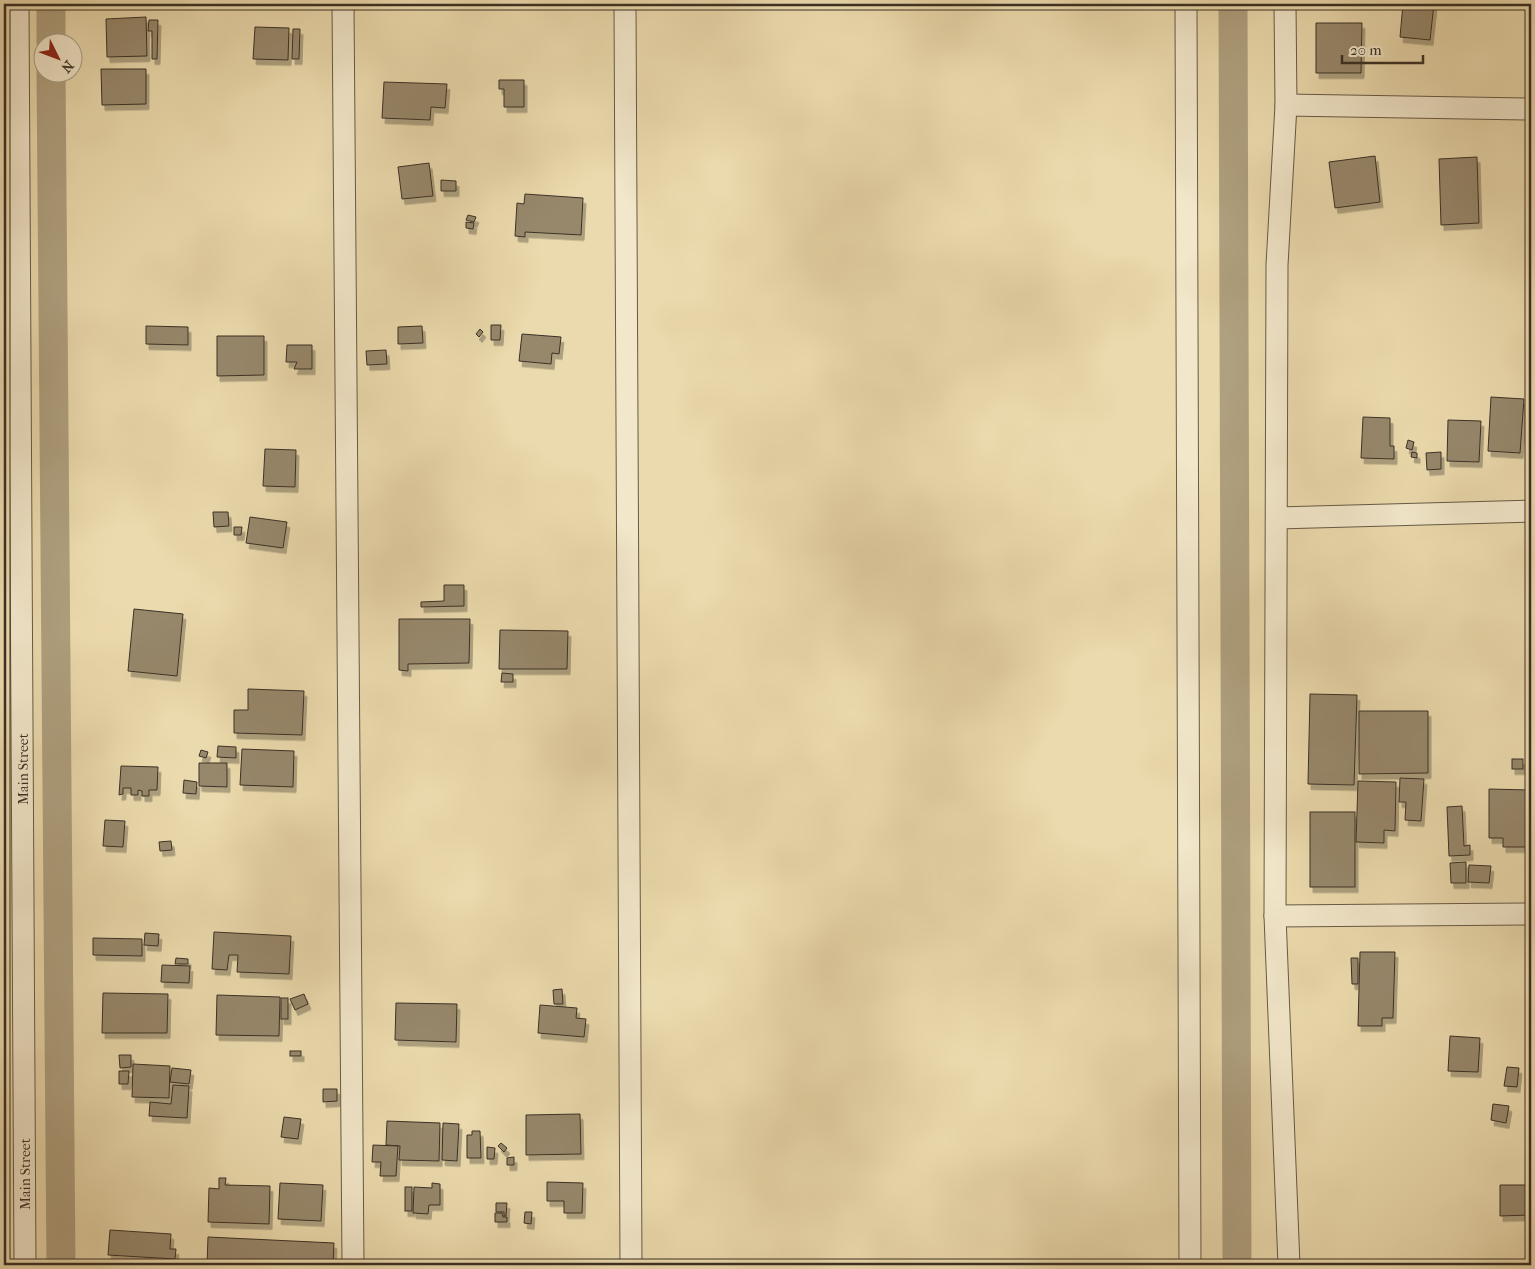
<svg xmlns="http://www.w3.org/2000/svg" width="1535" height="1269" font-family="'IM FELL French Canon',serif">
  <style>
    .lines { fill: none; stroke-linecap: round; stroke-linejoin: round }
    .canal { stroke: #afa07f; stroke-width: 29 }
    .building { fill: #97886c; stroke: #3b3025; filter: url(#shadow) }
    .street-casing { stroke: #675a47; stroke-width: 23 }
    .street { stroke: #f2e7ca; stroke-width: 21 }
    .labels { text-anchor: middle; stroke-width: 5; stroke-linejoin: round; paint-order: stroke }
    .street-label { font-size: 14px; fill: #3b3025; stroke: #f2e7ca }
  </style>
  <defs>
    <filter id="shadow"><feDropShadow dx="3" dy="5.5" stdDeviation="0" flood-color="#0004"/></filter>
  </defs>
  <rect width="100%" height="100%" fill="#ebdaad"/>
  <filter id="stains"><feTurbulence type="fractalNoise" baseFrequency=".004" numOctaves="4"/><feColorMatrix values="0 0 0 0 .2 0 0 0 0 .09 0 0 0 0 .02 0 0 0 .5 -.17"/></filter>
  <radialGradient id="worn" r=".72"><stop offset=".6" stop-color="#630" stop-opacity="0"/><stop offset="1" stop-color="#630" stop-opacity=".3"/></radialGradient>
  <g class="lines">
    <g class="canal">
      <path d="M51 4V42"/>
      <path d="M1233 4 1237 1265"/>
      <path d="M51 72 61 1265"/>
    </g>
  </g>
  <g class="building">
    <path d="M1403 4H1434L1430 40 1400 37Z"/>
    <path d="M146 17 147 56 107 57 106 19Z"/>
    <path d="M149 20H158L157 59H152V31H148Z"/>
    <path d="M1316 23H1362L1361 73H1316Z"/>
    <path d="M255 27 289 28 288 60 253 59Z"/>
    <path d="M293 29H300L299 59H292Z"/>
    <path d="M101 69H146V104L102 105Z"/>
    <path d="M499 80H524V107H504V89H499Z"/>
    <path d="M384 82 447 84 445 108 431 107 430 120 382 118Z"/>
    <path d="M1375 156 1380 202 1335 208 1329 162Z"/>
    <path d="M1477 157 1479 223 1441 225 1439 159Z"/>
    <path d="M429 163 433 196 402 199 398 167Z"/>
    <path d="M441 180 456 181V191H441Z"/>
    <path d="M525 194 583 198 581 235 525 232V237L515 236 517 203 524 204Z"/>
    <path d="M468 215 476 217 474 222 466 220Z"/>
    <path d="M466 222 474 223 473 229 466 228Z"/>
    <path d="M491 325H501L500 340H491Z"/>
    <path d="M146 326 188 327V345L146 344Z"/>
    <path d="M422 326 423 343 398 344V327Z"/>
    <path d="M480 329 483 332 479 337 476 334Z"/>
    <path d="M522 334 561 337 559 354 552 353 551 364 519 361Z"/>
    <path d="M217 336H264V375L217 376Z"/>
    <path d="M287 345H312V369H294L297 362H286Z"/>
    <path d="M386 350 387 364 367 365 366 351Z"/>
    <path d="M1491 397 1524 399 1520 453 1488 451Z"/>
    <path d="M1363 417 1390 418V446H1394V459L1361 458Z"/>
    <path d="M1448 420 1481 421 1479 462 1447 461Z"/>
    <path d="M1408 440 1414 442 1412 450 1406 448Z"/>
    <path d="M265 449 296 450 295 487 263 486Z"/>
    <path d="M1412 452 1417 453V458L1411 457Z"/>
    <path d="M1441 452V469L1427 470 1426 453Z"/>
    <path d="M213 512H228L229 526 214 527Z"/>
    <path d="M250 517 287 522 283 548 246 543Z"/>
    <path d="M234 527H242L241 535H234Z"/>
    <path d="M1530 547H1531V580H1529Z"/>
    <path d="M444 585H464V606L421 607V602L444 601Z"/>
    <path d="M134 609 183 614 177 676 128 671Z"/>
    <path d="M399 619H470L469 663 408 664V671L399 670Z"/>
    <path d="M500 630 568 631 567 669H499Z"/>
    <path d="M502 673 513 674V682H501Z"/>
    <path d="M248 689 304 691 302 735 234 733V710H248Z"/>
    <path d="M1310 694 1357 695 1354 785 1308 784Z"/>
    <path d="M1359 711H1428V773L1359 774Z"/>
    <path d="M218 746 236 747V758L217 757Z"/>
    <path d="M242 749 294 751 293 787 240 785Z"/>
    <path d="M201 750 208 752 206 758 199 756Z"/>
    <rect x="1512" y="759" width="11" height="10"/>
    <path d="M199 763H227V787L199 786Z"/>
    <path d="M121 766 158 767 157 790H149V796H142V791L138 790V795H131V788H123V794L119 795Z"/>
    <path d="M1400 778 1424 779 1421 821 1405 820 1406 802H1399Z"/>
    <path d="M184 780 197 782 196 794 183 793Z"/>
    <path d="M1358 781 1396 782 1395 831 1384 830V843L1356 842Z"/>
    <path d="M1489 789 1529 790 1528 847H1503V838H1489Z"/>
    <path d="M1462 806 1464 846 1470 845V855L1449 856 1447 807Z"/>
    <rect x="1310" y="812" width="45" height="75"/>
    <path d="M105 820 125 821 123 847 103 846Z"/>
    <path d="M171 841 172 850 160 851 159 842Z"/>
    <path d="M1466 862V883H1451L1450 863Z"/>
    <path d="M1469 865 1491 866 1489 883 1468 882Z"/>
    <path d="M214 932 291 936 289 974 237 972 238 955H229L227 970 212 969Z"/>
    <path d="M145 933 159 934 158 946 144 945Z"/>
    <path d="M93 938 142 939V956L93 955Z"/>
    <path d="M1360 952H1395L1393 1018H1382V1026H1358Z"/>
    <path d="M176 958 188 959V964H175Z"/>
    <path d="M1351 958H1358V984H1352Z"/>
    <path d="M162 965 190 966 189 983 161 982Z"/>
    <path d="M562 989 563 1004H554L553 990Z"/>
    <path d="M103 993 168 994 167 1033H102Z"/>
    <path d="M304 994 308 1004 295 1010 290 999Z"/>
    <path d="M217 995 280 997 279 1036 216 1035Z"/>
    <rect x="281" y="998" width="7" height="21"/>
    <path d="M396 1003 457 1004 456 1042 395 1040Z"/>
    <path d="M540 1005 577 1008 576 1018 586 1019 584 1037 538 1033Z"/>
    <path d="M1450 1036 1480 1038 1478 1072 1448 1071Z"/>
    <rect x="290" y="1051" width="11" height="5"/>
    <path d="M119 1055H131V1067L120 1068Z"/>
    <path d="M133 1064 170 1066 169 1098 132 1097Z"/>
    <path d="M1507 1067 1519 1068 1517 1087 1504 1086Z"/>
    <path d="M172 1068 191 1070 189 1084 170 1082Z"/>
    <path d="M119 1071H129L128 1084H119Z"/>
    <path d="M173 1085 189 1086 187 1118 149 1116 150 1102 171 1104Z"/>
    <path d="M323 1089H337V1101L323 1102Z"/>
    <path d="M1493 1104 1509 1106 1506 1123 1491 1120Z"/>
    <path d="M580 1114 581 1154 526 1155V1115Z"/>
    <path d="M284 1117 301 1119 298 1139 281 1137Z"/>
    <path d="M387 1121 440 1123 439 1161 399 1160 400 1146 386 1145Z"/>
    <path d="M443 1123 459 1124 457 1161 442 1160Z"/>
    <path d="M472 1131H480L481 1158H467V1135H472Z"/>
    <path d="M501 1143 507 1148 504 1152 498 1146Z"/>
    <path d="M373 1145 398 1146 396 1176H380L381 1162H372Z"/>
    <path d="M487 1147 495 1148 494 1159H487Z"/>
    <path d="M514 1157V1165H507V1158Z"/>
    <path d="M219 1178H226L225 1185 270 1186 269 1224 208 1222 209 1188 219 1189Z"/>
    <path d="M547 1182 583 1183 582 1213H564V1201H547Z"/>
    <path d="M280 1183 323 1185 321 1221 278 1219Z"/>
    <path d="M432 1183 440 1184V1205H429L428 1214 413 1213 414 1187 432 1188Z"/>
    <path d="M1500 1185H1530V1215L1500 1216Z"/>
    <rect x="405" y="1187" width="7" height="24"/>
    <path d="M496 1203H507L506 1216H504V1212H496Z"/>
    <path d="M525 1212H532L531 1224 524 1223Z"/>
    <path d="M495 1213H502L503 1217H507V1222H495Z"/>
    <path d="M110 1230 171 1234 170 1249H176L175 1259 108 1255Z"/>
    <path d="M208 1237 334 1243 333 1265H207Z"/>
    <path d="M106 1261 176 1264V1265H106Z"/>
  </g>
  <g class="lines">
    <defs>
      <g id="street">
        <path d="M18 4 25 1265"/>
        <path d="M343 4 353 1265"/>
        <path d="M625 4 631 1265"/>
        <path d="M1186 4 1190 1265"/>
        <path d="M1285 4 1286 105 1277 265 1275 916 1289 1265"/>
        <path d="M1286 105 1531 109"/>
        <path d="M1277 518 1531 511"/>
        <path d="M1275 916 1531 914"/>
      </g>
    </defs>
    <use href="#street" class="street-casing"/>
    <use href="#street" class="street"/>
  </g>
  <g class="labels">
    <g class="street-label">
      <text transform="translate(23 769) rotate(-90)" y="5">Main Street</text>
      <text transform="translate(25 1174) rotate(-90)" y="5">Main Street</text>
    </g>
  </g>
  <rect width="1535" height="1269" fill="none" stroke="#ebdaad" stroke-width="20"/>
  <rect x="5" y="5" width="1525" height="1259" fill="none" stroke="#3b3025" stroke-width="2.5"/>
  <rect x="10" y="10" width="1515" height="1249" fill="none" stroke="#3b3025"/>
  <g transform="translate(58 58) rotate(132)"><circle r="24" fill="#f2e7ca" stroke="#a99e88"/>
  <path d="M0-4L9 19L0 12L-9 19Z" fill="#8f2418"/>
  <text y="-8" font-size="14" font-weight="bold" text-anchor="middle" fill="#3b3025">N</text>
  </g>
  <path d="M1342 55v8h81v-8" fill="none" stroke="#3b3025" stroke-width="2.5"/>
  <text x="1350" y="55" font-size="15" fill="#3b3025" stroke="#f2e7ca" stroke-width="4" paint-order="stroke">20 m</text>
  <rect width="100%" height="100%" filter="url(#stains)"/>
  <rect width="100%" height="100%" fill="url(#worn)"/>
</svg>
